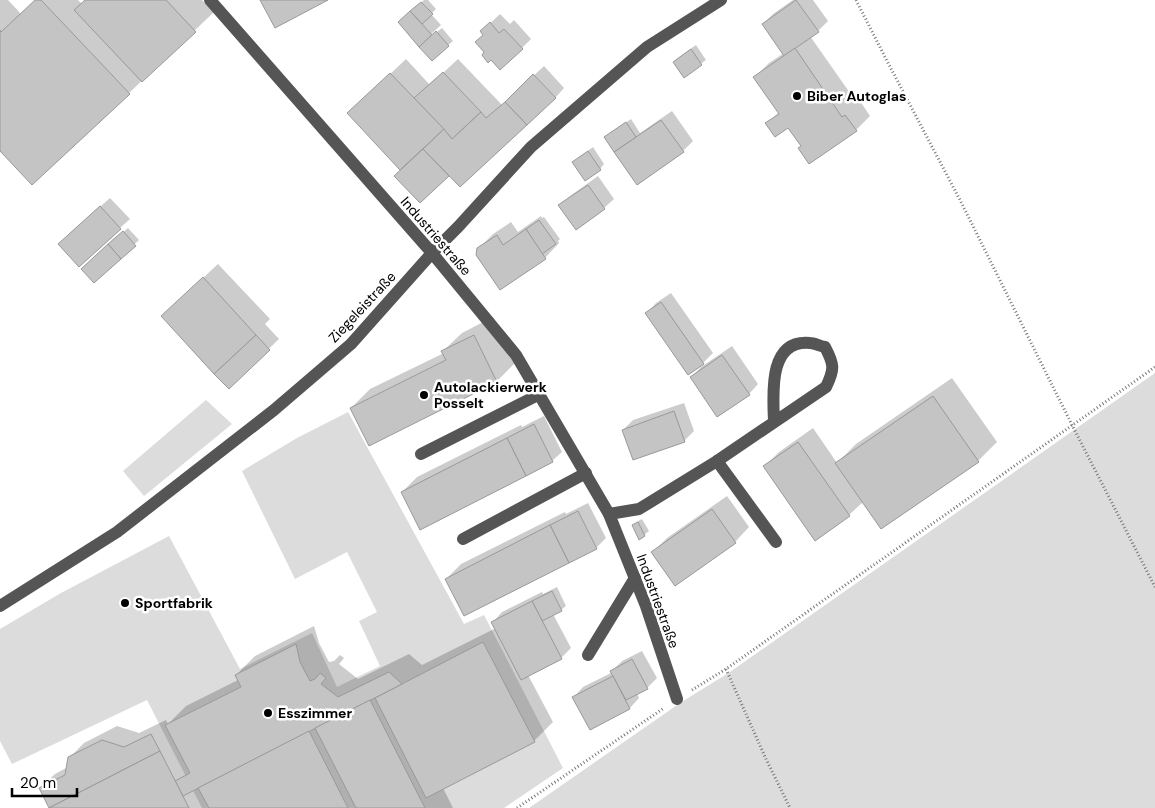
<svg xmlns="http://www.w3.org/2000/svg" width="1155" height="808" font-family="'DM Sans',sans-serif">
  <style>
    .green { fill: #dcdcdc }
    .shadow { fill: #0003 }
    .building { fill: #c4c4c4; stroke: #999 }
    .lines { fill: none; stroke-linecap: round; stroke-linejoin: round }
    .path { stroke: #777; stroke-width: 3; stroke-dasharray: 1 2.5; stroke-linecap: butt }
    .minor { stroke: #555; stroke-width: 12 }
    .poi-dot { fill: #000; stroke: #fff; stroke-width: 2 }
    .labels { text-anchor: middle; stroke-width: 5; stroke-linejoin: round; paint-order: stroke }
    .poi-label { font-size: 14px; font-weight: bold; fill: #000; stroke: #fff; text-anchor: start }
    .street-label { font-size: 14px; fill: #000; stroke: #fff }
  </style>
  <rect width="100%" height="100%" fill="#fff"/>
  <g class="green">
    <path d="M1155 373V808H529L680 703 730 672Z"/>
    <path d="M206 400 232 424 144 496 123 471Z"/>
    <path d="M348 412 464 624 484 615 563 768 504 808H202L147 700 12 764 0 741V629L61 593 169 536 240 669 312 633 337 687 380 666 359 621 377 612 347 552 295 579 242 471 297 438Z"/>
  </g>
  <g class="shadow">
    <path d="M0 0H8L21 14 36 0H78L82 4 86 0H202L214 12 129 93 0 149Z"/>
    <path d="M424 0H428L436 9 431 14 441 25 430 35 432 36 442 28 453 41 432 59 409 13Z"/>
    <path d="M793 0H813L828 21 818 31 810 36 857 103 860 101 870 116 856 130 802 145 789 126 767 124 779 112 755 77 769 63 784 53 763 24 773 14Z"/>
    <path d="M500 14 510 24 514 20 531 39 522 48 486 52 485 34 482 31Z"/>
    <path d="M696 45 706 60 684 76 674 62 679 57Z"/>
    <path d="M406 59 430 85 458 59 502 105 544 66 564 88 555 98 450 174 420 202 402 170 349 113Z"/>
    <path d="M672 111 693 141 683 151 637 183 606 137 610 133 631 119 640 133Z"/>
    <path d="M593 147 604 164 600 169 573 162Z"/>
    <path d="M598 176 614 199 604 208 560 205 570 196Z"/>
    <path d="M110 198 130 219 120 228 69 234Z"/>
    <path d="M541 216 542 218 544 217 560 239 558 241 559 243 545 258 478 249 493 234 511 222 518 232Z"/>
    <path d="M128 228 139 240 121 257 109 244Z"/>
    <path d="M218 264 270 319 265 324 279 339 229 387 177 302Z"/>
    <path d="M671 293 713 353 703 363 688 373 647 313 656 303Z"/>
    <path d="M493 317 516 362 497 381 370 444 351 408 370 389 444 353 443 351 462 333Z"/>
    <path d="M732 346 758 384 749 394 692 377 701 367Z"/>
    <path d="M952 378 997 442 978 461 864 501 849 515 764 467 779 452 813 428 837 463 856 444Z"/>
    <path d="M684 403 694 431 684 441 623 430 633 420Z"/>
    <path d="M544 416 562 452 552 461 402 492 417 477 521 425 522 427Z"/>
    <path d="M727 496 749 527 735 542 652 553 667 538Z"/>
    <path d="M588 503 606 538 596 548 446 579 461 564 565 512 566 514Z"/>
    <path d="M642 519 649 531 644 535 633 526 638 521Z"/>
    <path d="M557 587 566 606 561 610 553 614 571 648 561 658 528 675 553 722 534 741 443 788 453 808H51L40 788 55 774 68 767 69 758 84 743 117 726 139 733 166 720 168 724 186 706 238 680 236 675 255 656 314 626 319 643 329 662 334 661 340 655 344 658 339 664 358 679 409 654 422 665 496 628 493 622 502 612 542 592 543 594Z"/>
    <path d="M642 651 657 678 647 688 637 693 639 698 630 708 590 728 574 697 583 687 613 672 612 671 622 661Z"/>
  </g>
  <g class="building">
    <path d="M35 0H41L130 94 32 185 0 151V30L1 32Z"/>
    <path d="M85 0H166L196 32 142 82 74 10Z"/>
    <path d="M260 0H328L275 28Z"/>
    <path d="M796 0 819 32 784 56 762 24Z"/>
    <path d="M421 2 433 14 422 24 410 11Z"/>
    <path d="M410 11 432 35 419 47 398 22Z"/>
    <path d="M490 22 499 33 504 29 523 49 500 70 491 60 488 63 482 55 484 52 475 42 483 35 480 31Z"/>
    <path d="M436 31 449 46 432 61 419 47Z"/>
    <path d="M795 48 842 117 845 115 857 131 809 164 798 148 801 146 788 128 775 137 765 123 779 114 753 77Z"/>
    <path d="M691 49 702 65 684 78 673 62Z"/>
    <path d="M443 72 481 112 452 139 414 98Z"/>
    <path d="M390 73 444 129 400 170 347 113Z"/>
    <path d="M533 74 556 98 527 125 505 102Z"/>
    <path d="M505 102 527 125 460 187 423 149 444 129 452 139 481 112 486 118Z"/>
    <path d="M661 120 684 152 637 185 614 152Z"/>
    <path d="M626 122 636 137 614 152 604 137Z"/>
    <path d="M423 149 449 176 420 203 394 176Z"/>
    <path d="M588 151 601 170 585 181 572 162Z"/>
    <path d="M588 185 605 209 576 230 558 205Z"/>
    <path d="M100 206 121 229 79 267 58 244Z"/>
    <path d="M539 220 556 244 542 254 526 229Z"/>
    <path d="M526 229 546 259 500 290 476 255 477 248 497 235 503 245Z"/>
    <path d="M123 231 136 246 121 259 108 244Z"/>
    <path d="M108 244 121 259 94 283 81 269Z"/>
    <path d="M203 277 256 335 214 374 161 316Z"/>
    <path d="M661 302 704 364 688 375 645 313Z"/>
    <path d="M256 335 270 350 229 389 214 374Z"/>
    <path d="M474 335 497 382 369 446 350 408 446 360 441 351Z"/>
    <path d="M722 355 750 395 717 417 690 377Z"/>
    <path d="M933 396 979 462 881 529 835 463Z"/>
    <path d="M674 411 685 442 633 460 622 430Z"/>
    <path d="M534 424 553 462 526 476 507 438Z"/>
    <path d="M507 438 526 476 420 530 401 492Z"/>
    <path d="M798 442 850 516 815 541 763 466Z"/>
    <path d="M712 509 736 543 675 586 651 552Z"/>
    <path d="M578 511 597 549 569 563 550 525Z"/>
    <path d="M638 522 645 536 639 540 632 525Z"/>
    <path d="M550 525 569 563 464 616 445 579Z"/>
    <path d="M552 591 562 611 542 621 532 601Z"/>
    <path d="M532 601 562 659 521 680 491 622Z"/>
    <path d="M483 642 535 742 426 798 375 698Z"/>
    <path d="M296 644 300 662 310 681 315 679 320 673 326 678 321 684 338 697 389 672 402 684 183 796 175 781 190 773 165 725 241 687 235 675Z"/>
    <path d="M632 659 648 689 626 700 610 671Z"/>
    <path d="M613 676 630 709 590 730 572 697Z"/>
    <path d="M370 700 425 808H356L315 728Z"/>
    <path d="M309 731 348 808H209L198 788Z"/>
    <path d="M151 734 160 751 49 808 39 788 65 775 68 757 102 740 124 747Z"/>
    <path d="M160 751 189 808H49Z"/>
  </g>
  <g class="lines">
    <g class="path">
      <path d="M856 0 886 59 960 200 1072 425 1155 587"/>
      <path d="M726 669 766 759 790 808"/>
      <path d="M692 690 726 669 1155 367"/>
      <path d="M517 808 664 708"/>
    </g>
    <g class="minor">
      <path d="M210 0 432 253 516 355 609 514 646 606 677 699"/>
      <path d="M421 454 540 394"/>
      <path d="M717 461 776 542"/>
      <path d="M609 514 639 509 717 461 826 387C835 369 834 364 825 347 820 346 814 343 810 343 768 339 773 394 774 421"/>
      <path d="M463 539 586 473"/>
      <path d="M0 606 117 532 274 410 351 344 432 253 458 227 531 147 647 47 721 0"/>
      <path d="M588 655 635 578"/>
    </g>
  </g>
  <g class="poi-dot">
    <circle cx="797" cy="96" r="5"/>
    <circle cx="424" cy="395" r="5"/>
    <circle cx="125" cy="603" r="5"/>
    <circle cx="268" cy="713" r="5"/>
  </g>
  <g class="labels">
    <g class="poi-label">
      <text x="807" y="101">Biber Autoglas</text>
      <text x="434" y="392">Autolackierwerk<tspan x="434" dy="16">Posselt</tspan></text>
      <text x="135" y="608">Sportfabrik</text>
      <text x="278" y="718">Esszimmer</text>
    </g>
    <g class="street-label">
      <text transform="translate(436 236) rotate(49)" y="5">Industriestraße</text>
      <text transform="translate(362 307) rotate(-47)" y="5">Ziegeleistraße</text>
      <text transform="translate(658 601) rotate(70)" y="5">Industriestraße</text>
    </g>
  </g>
  <path d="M12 788v8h65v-8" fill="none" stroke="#000000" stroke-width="2.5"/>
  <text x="20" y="788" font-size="15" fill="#000000" stroke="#ffffff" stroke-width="4" paint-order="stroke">20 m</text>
</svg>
